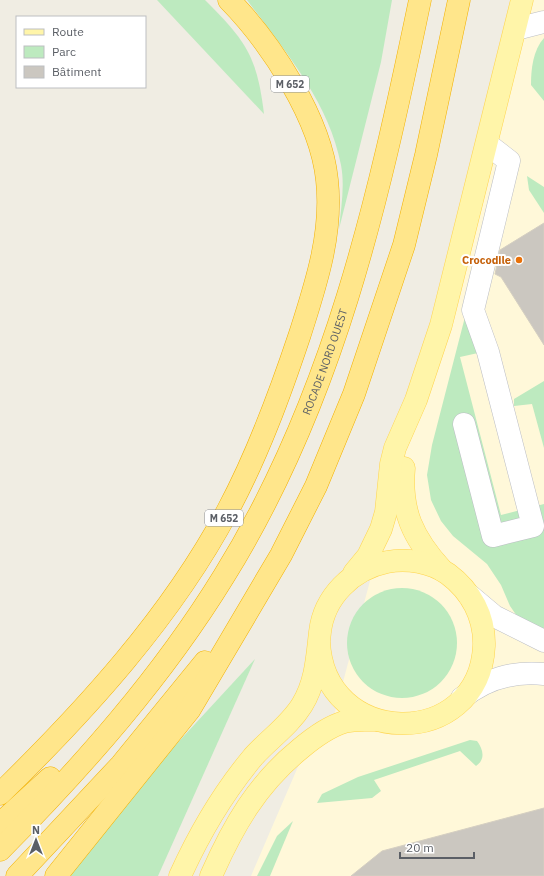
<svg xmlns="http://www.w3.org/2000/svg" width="544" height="876" font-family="'IBM Plex Sans',sans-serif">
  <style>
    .commercial { fill: #fff8d9 }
    .green { fill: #bdeabf }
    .building { fill: #cbc7c0; stroke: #d5cfc1 }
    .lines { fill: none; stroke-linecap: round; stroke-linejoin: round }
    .minor-casing { stroke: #bbbdc4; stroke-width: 23 }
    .major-casing { stroke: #ffd44d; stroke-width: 23 }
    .highway-casing { stroke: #f3b100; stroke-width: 23 }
    .minor { stroke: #fff; stroke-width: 22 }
    .major { stroke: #fff5a9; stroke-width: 22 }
    .highway { stroke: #ffe68b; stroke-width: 22 }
    .food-dot { fill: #e8710a; stroke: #fff; stroke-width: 1.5 }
    .labels { text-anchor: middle; stroke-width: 4; stroke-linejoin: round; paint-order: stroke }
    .shield { fill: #fff; stroke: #8c8f94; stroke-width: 1 }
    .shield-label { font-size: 10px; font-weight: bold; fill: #5b5f66 }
    .food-label { font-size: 11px; font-weight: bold; fill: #c56008; stroke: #fff; text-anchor: end }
    .street-label { font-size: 11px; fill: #5b5f66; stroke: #fff }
  </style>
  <rect width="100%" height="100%" fill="#f0ede3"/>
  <path class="commercial" d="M520 0H544V876H251L309 741 331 727 426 371Z"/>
  <g class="green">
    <path d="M157 0H205C246 41 257 56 264 114Z"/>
    <path d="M247 0H392L381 62 339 229C341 208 345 186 341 165 329 102 284 50 247 0Z"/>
    <path d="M544 38V101L531 85C531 69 533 50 544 38Z"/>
    <path d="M527 176 544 187V213L529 190Z"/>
    <path d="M466 313 478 353 460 357 501 515 544 504V637L519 619 510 606 501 585 487 564 453 536 441 521 431 500 427 475 432 445Z"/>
    <path d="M544 381V448L532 404 514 406V399Z"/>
    <circle cx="402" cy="643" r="55"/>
    <path d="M255 659 158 876H57L62 868Z"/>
    <path d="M470 740 477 741C483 749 486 759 476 766L460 751 374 780 381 791 372 798 317 803 322 794 358 777Z"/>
    <path d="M293 821 270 876H257L277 836Z"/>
  </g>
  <g class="building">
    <path d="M544 223V345L501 277 495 274 500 250Z"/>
    <path d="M544 808V876H351L382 851Z"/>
  </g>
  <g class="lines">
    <defs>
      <g id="minor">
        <path d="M516 29 544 22"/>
        <path d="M464 424 493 536 533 526 488 352 473 310 509 161 487 144"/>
        <path d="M469 595 494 616 544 641"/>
        <path d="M462 698C485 679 514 671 544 674"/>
      </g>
      <g id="major">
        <path d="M404 468C400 511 413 538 442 570"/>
        <path d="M354 573 368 556 381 529 386 512 391 464 395 448 416 400 441 325 522 0"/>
        <path d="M180 876C199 834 223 793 253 757 269 739 289 726 302 705 316 682 317 658 320 632 324 597 352 569 387 562 407 558 431 562 448 574 471 591 485 617 484 646 479 751 323 749 319 641"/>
        <path d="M211 876C233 826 257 784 300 749 313 738 328 727 344 722 354 719 365 720 375 720"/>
      </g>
      <g id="highway">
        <path d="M0 794C85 711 172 616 228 510 258 454 280 394 300 334 316 284 333 233 327 180 321 119 271 43 229 0"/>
        <path d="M0 824 50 778"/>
        <path id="s1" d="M0 850C83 766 162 677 224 576 334 399 378 201 420 0"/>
        <path d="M17 876 121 765 205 662"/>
        <path d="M56 876 190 709 281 555 316 486 354 394 404 245 426 155 459 0"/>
      </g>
    </defs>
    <use href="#minor" class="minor-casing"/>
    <use href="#major" class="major-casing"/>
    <use href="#highway" class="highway-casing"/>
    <use href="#minor" class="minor"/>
    <use href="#major" class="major"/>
    <use href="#highway" class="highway"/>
  </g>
  <circle class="food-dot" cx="519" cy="260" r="4"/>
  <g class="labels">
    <g class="shield">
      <rect x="271" y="76" width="38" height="16" rx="3"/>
      <rect x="205" y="510" width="38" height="16" rx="3"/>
    </g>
    <g class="shield-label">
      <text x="290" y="88">M 652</text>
      <text x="224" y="522">M 652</text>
    </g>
    <g class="food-label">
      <text x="511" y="264">Crocodile</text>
    </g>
    <g class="street-label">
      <text dy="4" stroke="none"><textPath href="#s1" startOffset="592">ROCADE NORD OUEST</textPath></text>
    </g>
  </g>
  <rect x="16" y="16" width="130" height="72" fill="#ffffff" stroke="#bdbfc2"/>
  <rect x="24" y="29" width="20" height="6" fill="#fff5a9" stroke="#bdbfc2"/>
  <text x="52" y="36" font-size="12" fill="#5b5f66">Route</text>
  <rect x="24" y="46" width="20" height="12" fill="#bdeabf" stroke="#bdbfc2"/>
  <text x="52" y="56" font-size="12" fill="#5b5f66">Parc</text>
  <rect x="24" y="66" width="20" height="12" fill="#cbc7c0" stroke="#bdbfc2"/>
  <text x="52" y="76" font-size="12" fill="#5b5f66">Bâtiment</text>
  <g transform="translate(36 840)" stroke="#ffffff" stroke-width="3" paint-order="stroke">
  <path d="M0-3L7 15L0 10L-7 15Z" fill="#5b5f66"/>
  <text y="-6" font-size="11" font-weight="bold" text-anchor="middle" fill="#5b5f66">N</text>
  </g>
  <path d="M400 852v6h74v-6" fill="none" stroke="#5b5f66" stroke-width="2"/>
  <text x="406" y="852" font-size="12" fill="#5b5f66" stroke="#ffffff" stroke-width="3" paint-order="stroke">20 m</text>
</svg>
